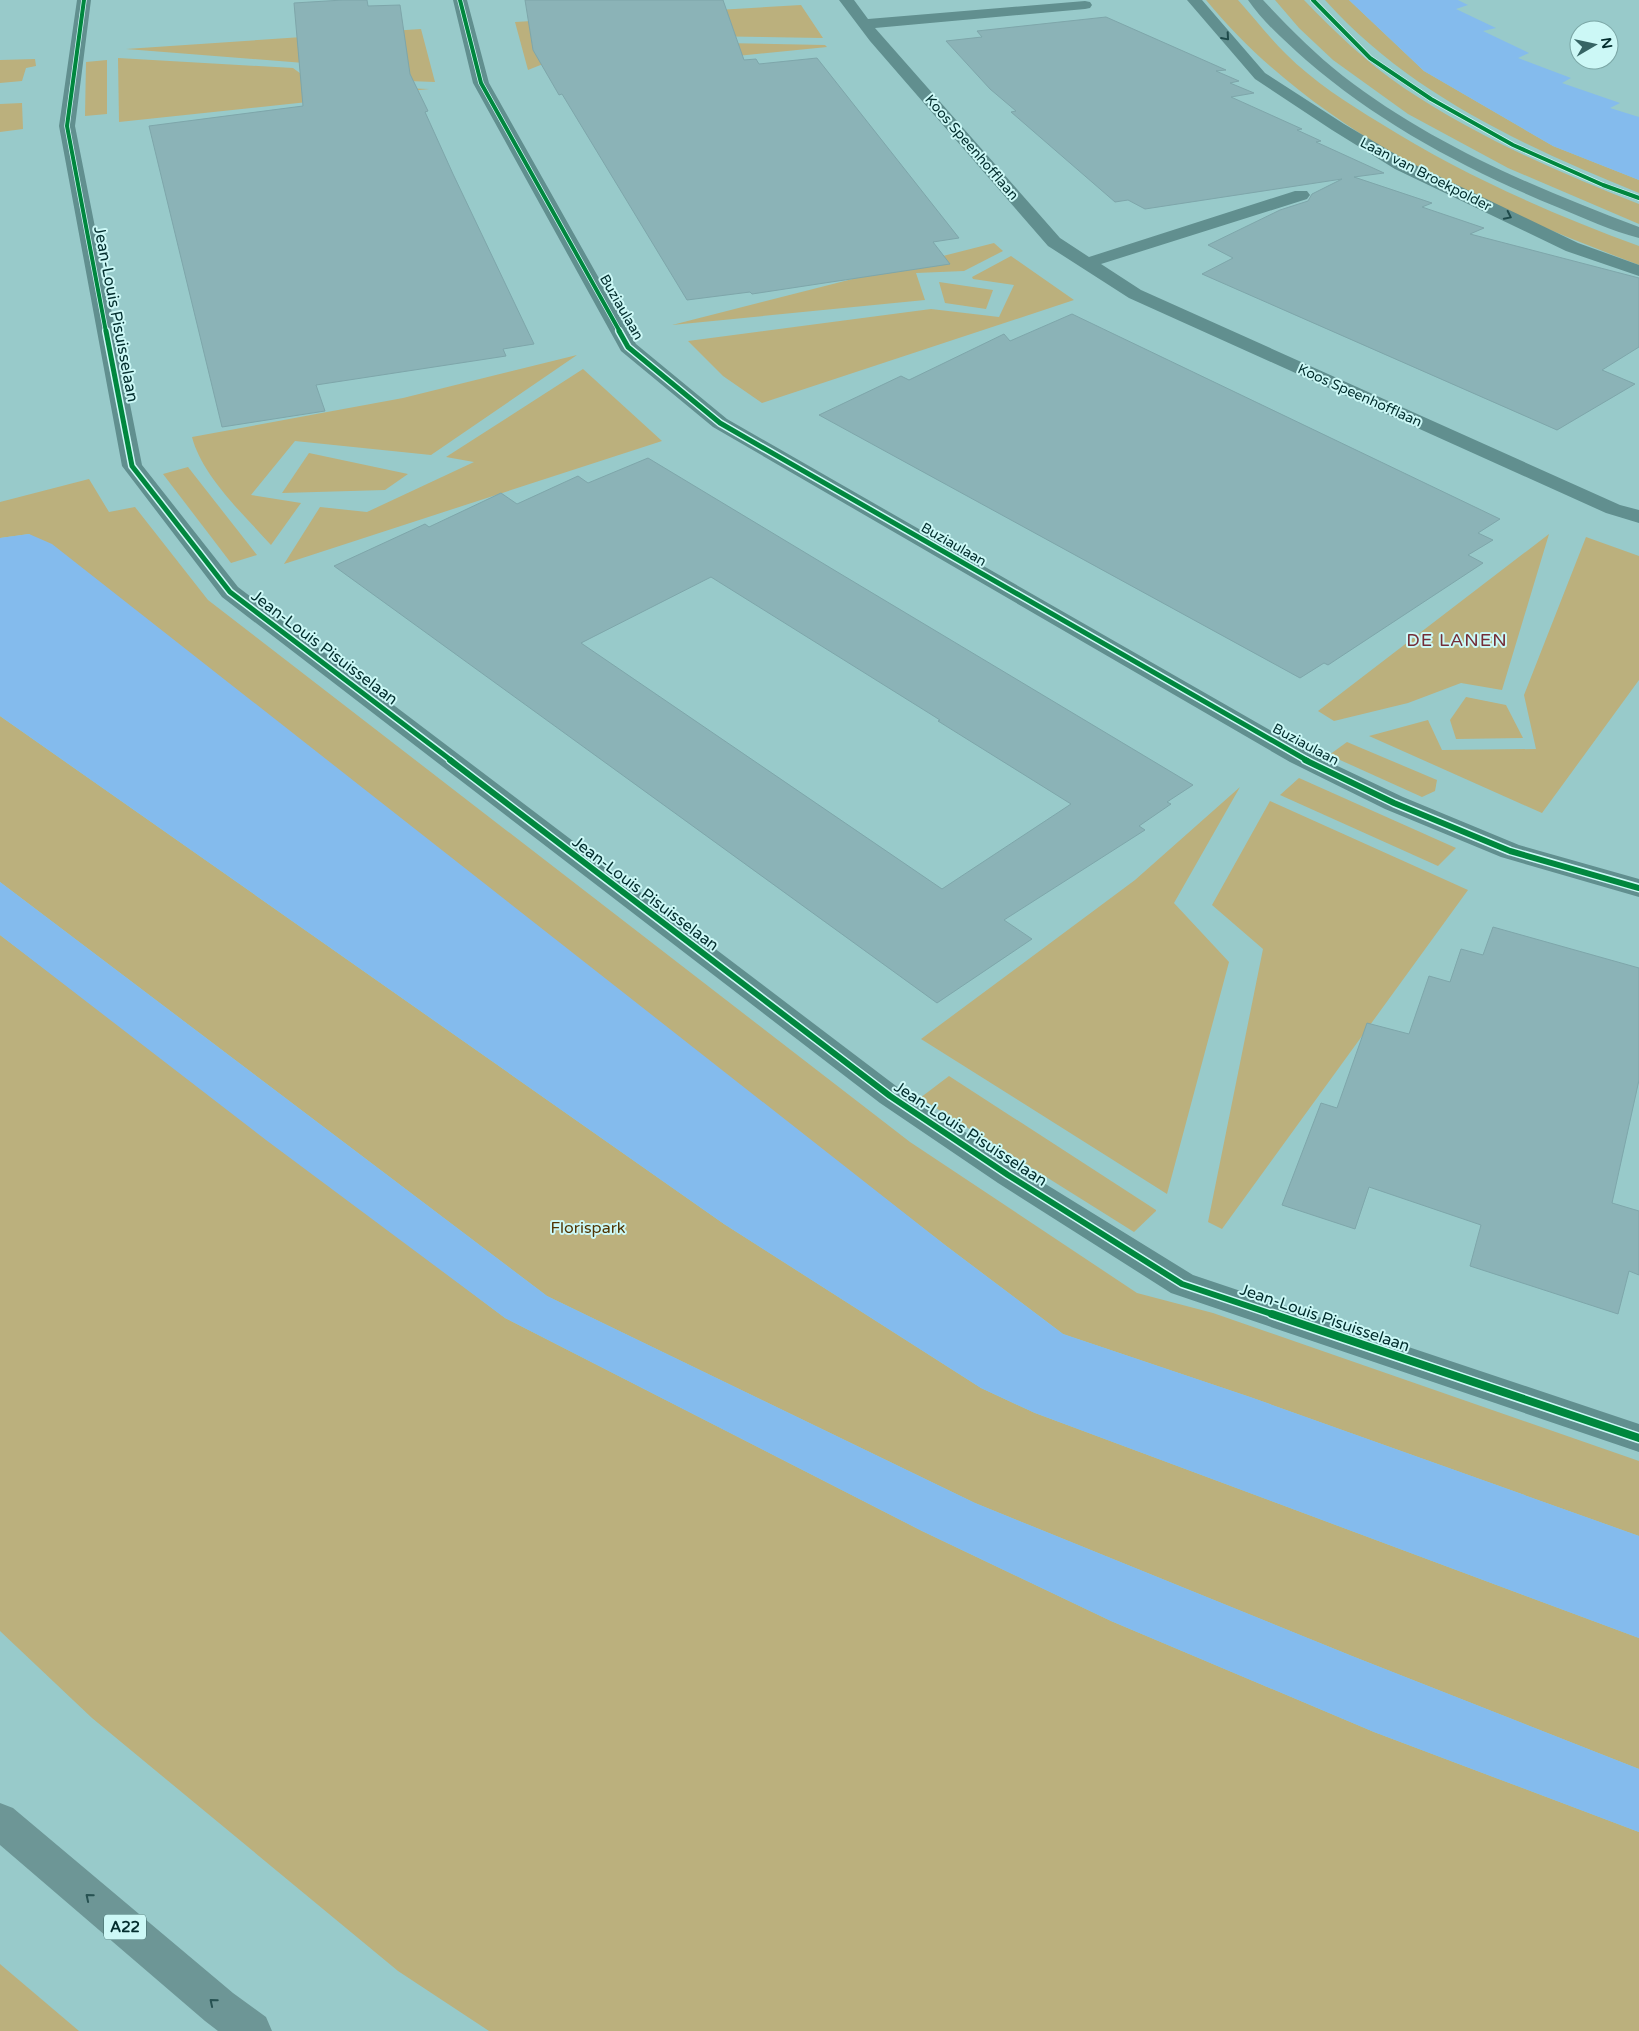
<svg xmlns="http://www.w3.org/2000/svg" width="1639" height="2031" font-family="'Varela Round',sans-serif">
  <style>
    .green { fill: #bbb07d }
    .water { fill: #84bbed }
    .building { fill: #8bb3b7; stroke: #7ea6aa; fill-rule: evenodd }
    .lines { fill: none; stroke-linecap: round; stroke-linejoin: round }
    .minor { fill: #618f8f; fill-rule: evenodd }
    .secondary { fill: #699494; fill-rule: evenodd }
    .motorway { fill: #6d9696; fill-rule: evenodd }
    .cycleway-far3-casing { stroke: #ccf8f6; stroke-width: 5.5 }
    .cycleway-far2-casing { stroke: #ccf8f6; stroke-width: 8 }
    .cycleway-far1-casing { stroke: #ccf8f6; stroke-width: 9 }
    .cycleway-casing { stroke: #ccf8f6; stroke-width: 11 }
    .cycleway-far3 { stroke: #00873e; stroke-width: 4 }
    .cycleway-far2 { stroke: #00873e; stroke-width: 5 }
    .cycleway-far1 { stroke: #00873e; stroke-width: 6 }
    .cycleway { stroke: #00873e; stroke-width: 8 }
    .oneway { stroke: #1e4a4a }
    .oneway2 { stroke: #275252 }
    .labels { text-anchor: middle; stroke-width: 4; stroke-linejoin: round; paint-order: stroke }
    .far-street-label { font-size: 14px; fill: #022d2d; stroke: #ccf8f6 }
    .shield { fill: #ccf8f6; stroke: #3f6a69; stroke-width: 1 }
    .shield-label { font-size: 15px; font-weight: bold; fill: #022d2d }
    .street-label { font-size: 16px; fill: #022d2d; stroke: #ccf8f6 }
    .park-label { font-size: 16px; fill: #503403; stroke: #ccf8f6 }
    .neighbourhood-label { font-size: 18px; letter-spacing: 1px; fill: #742d37; stroke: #ccf8f6 }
  </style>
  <rect width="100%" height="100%" fill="#98caca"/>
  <g class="green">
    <path d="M1206 0H1238C1254 18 1269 37 1286 54 1313 81 1347 103 1380 123 1461 174 1549 213 1639 246V265C1483 206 1315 133 1206 0Z"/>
    <path d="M1275 0H1304C1335 32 1367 63 1404 88 1477 137 1558 172 1639 204V224L1508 168 1408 114 1333 60 1299 28Z"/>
    <path d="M1325 0H1349L1424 71 1553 146 1639 180V193C1524 146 1409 94 1325 0Z"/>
    <path d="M801 5 823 38 699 36 568 54 528 70 515 22Z"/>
    <path d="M421 29 435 82 329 78 304 63 126 49Z"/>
    <path d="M723 43 825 45 827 47 549 75Z"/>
    <path d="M118 58 293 68 316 85 429 89 119 122Z"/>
    <path d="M35 59 36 66 26 68 22 81 0 83V60Z"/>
    <path d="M107 60V114L85 116 86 62Z"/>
    <path d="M22 103 23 129 0 132V104Z"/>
    <path d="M994 243 1003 251 964 271 916 273 925 300 672 325Z"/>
    <path d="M1011 256 1074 300 762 403 723 376 688 341 931 309 999 317 1014 285 973 279 972 277Z"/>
    <path d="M939 282 993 290 986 309 945 303Z"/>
    <path d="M577 355 431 455 295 441 251 495 301 503 271 545C244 515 202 476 192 437L403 398Z"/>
    <path d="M583 369 662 441 284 564 320 507 367 512 474 462 446 457Z"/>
    <path d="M309 453 408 474 385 490 282 493Z"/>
    <path d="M188 467 257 555 231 563 163 474Z"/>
    <path d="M89 479 109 512 135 507 208 600 910 1142 1137 1293 1213 1313 1639 1461V1536L1250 1397 1063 1334 945 1245 29 534 0 538V502Z"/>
    <path d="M1549 534 1502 690 1461 683 1408 703 1334 721 1318 711Z"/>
    <path d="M1586 537 1639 556V680L1542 813 1369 736 1428 720 1442 750 1536 749 1524 695Z"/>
    <path d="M1466 697 1506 705 1523 738 1456 739 1450 720Z"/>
    <path d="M0 716 724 1224 981 1388 1035 1413 1639 1638V1769L1352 1656 975 1503 547 1296 0 882Z"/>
    <path d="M1347 742 1437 780 1435 791 1422 797 1329 755Z"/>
    <path d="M1299 778 1456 848 1438 866 1280 795Z"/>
    <path d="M1240 787 1174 903 1229 962 1167 1194 921 1039 1135 880Z"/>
    <path d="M1270 801 1468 890 1222 1229 1208 1222 1263 949 1212 905Z"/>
    <path d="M0 935 505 1318 922 1531 1111 1621 1374 1732 1639 1832V2031H489L398 1971 92 1718 0 1631Z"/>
    <path d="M949 1076 1156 1210V1211L1134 1232 920 1098Z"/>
    <path d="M0 1964 79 2031H0Z"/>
  </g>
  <g class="water">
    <path d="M1349 0H1458L1468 5 1456 9 1496 28 1483 31 1529 53 1518 58 1571 78 1562 83 1620 103 1610 108 1639 117V180L1553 146 1424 71Z"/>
    <path d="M29 534 52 544 945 1245 1063 1334 1250 1397 1639 1536V1638L1035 1413 981 1388 724 1224 0 716V538Z"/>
    <path d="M0 882 547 1296 975 1503 1352 1656 1639 1769V1832L1374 1732 1111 1621 922 1531 505 1318 266 1140 0 935Z"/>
  </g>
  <g class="building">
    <path d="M343 0H367L368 6 400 5 410 74 428 111 425 112 453 174 534 344 503 349 506 356 316 385 325 411 222 427 149 126 303 106 294 3Z"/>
    <path d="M525 0H723L744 60 756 59 759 64 817 58 959 238 933 242 950 264 752 294 750 292 687 300 562 94 559 95 533 50Z"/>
    <path d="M1106 17 1226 70 1216 71 1239 81 1230 83 1254 93 1231 97 1302 129 1297 130 1321 141 1316 142 1384 173 1354 177 1432 203 1422 207 1484 228 1470 234 1639 278V347L1602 370 1635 384 1557 430 1202 274 1233 258 1208 245 1280 210 1308 201 1312 194 1342 179 1145 209 1128 200 1115 202 1011 112 1016 111 990 89 946 41 982 37 977 31Z"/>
    <path d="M1072 314 1500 519 1478 533 1493 540 1468 555 1483 563 1328 665 1324 663 1300 678 819 415 901 376 909 380 1004 334 1010 341Z"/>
    <path d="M648 458 839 573 1193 785 1167 802 1171 804 1139 826 1145 830 1004 920 1032 939 937 1003 334 566 425 524 429 527 501 493 517 504 578 476 588 483ZM711 577 940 720 938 721 1071 804 942 889 581 643Z"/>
    <path d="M1493 927 1639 968V1080L1612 1203 1639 1211V1275L1629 1271 1618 1314 1470 1266 1481 1225 1369 1187 1355 1229 1282 1205 1321 1103 1337 1108 1367 1023 1409 1034 1429 976 1450 982 1461 949 1483 955Z"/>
  </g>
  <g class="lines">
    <g class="minor">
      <path d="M77 0H91L75 126 142 465 238 587 900 1089 1018 1167 1193 1275 1639 1424V1452L1171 1293 998 1183 880 1103 222 597 122 466 59 126Z"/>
      <path d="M453 0H467L489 83 636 344 727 419 1308 752 1403 797 1519 845 1639 879V897L1501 857 1385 809 1290 762 713 427 621 351 473 83Z"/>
      <path d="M839 0H854L868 19 1085 1 1090 2 1092 5 1090 8 1085 9 875 28 1060 238 1089 257 1295 191H1307L1310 195 1307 199 1101 264 1141 290 1620 505 1639 510V523L1606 513 1129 298 1048 246 870 41Z"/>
      <path d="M1187 0H1202L1265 73 1344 124 1407 161 1578 243 1639 265V276L1566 251 1395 169 1332 130 1255 79Z"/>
    </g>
    <path class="secondary" d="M1248 0H1263C1288 27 1314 53 1343 76 1431 144 1535 188 1639 227V238C1611 231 1584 218 1557 207 1467 170 1380 124 1306 60 1286 42 1263 22 1248 0Z"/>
    <path class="motorway" d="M0 1803 13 1808 233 1993 266 2017 272 2031H218L205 2021 0 1845Z"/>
    <defs>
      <g id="cycleway-far3">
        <path d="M84 0 67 126 106 332"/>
        <path d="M460 0 481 83 620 332"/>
        <path d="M1313 0 1370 58 1431 99 1513 145 1603 185 1639 198"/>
      </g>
      <g id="cycleway-far2">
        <path d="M106 331 132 466 230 592 452 761"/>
        <path d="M619 331 628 347 720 423 1308 761"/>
      </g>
      <g id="cycleway-far1">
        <path d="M450 760 890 1096 1008 1175 1182 1284 1275 1315"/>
        <path d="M1305 760 1394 803 1510 851 1639 888"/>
      </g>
      <path id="cycleway" d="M1272 1314 1639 1438"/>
    </defs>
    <use href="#cycleway-far3" class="cycleway-far3-casing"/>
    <use href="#cycleway-far2" class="cycleway-far2-casing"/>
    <use href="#cycleway-far1" class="cycleway-far1-casing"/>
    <use href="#cycleway" class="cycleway-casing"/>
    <use href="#cycleway-far3" class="cycleway-far3"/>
    <use href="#cycleway-far2" class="cycleway-far2"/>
    <use href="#cycleway-far1" class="cycleway-far1"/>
    <use href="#cycleway" class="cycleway"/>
  </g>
  <defs><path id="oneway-chevron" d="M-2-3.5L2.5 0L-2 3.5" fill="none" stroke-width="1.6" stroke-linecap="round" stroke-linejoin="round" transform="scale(1.25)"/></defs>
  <g class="oneway">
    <use href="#oneway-chevron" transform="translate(1226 37) rotate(49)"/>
    <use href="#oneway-chevron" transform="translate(1508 216) rotate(26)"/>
  </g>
  <g class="oneway2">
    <use href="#oneway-chevron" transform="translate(89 1897) rotate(-140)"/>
    <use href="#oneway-chevron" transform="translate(213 2002) rotate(-140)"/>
  </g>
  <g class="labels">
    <g class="far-street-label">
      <text transform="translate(972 147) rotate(49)" y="5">Koos Speenhofflaan</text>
      <text transform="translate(1426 174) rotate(27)" y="5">Laan van Broekpolder</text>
      <text transform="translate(622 307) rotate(60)" y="5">Buziaulaan</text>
      <text transform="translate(1360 395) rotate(24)" y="5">Koos Speenhofflaan</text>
      <text transform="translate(954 544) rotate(30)" y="5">Buziaulaan</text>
      <text transform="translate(1306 744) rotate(28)" y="5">Buziaulaan</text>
    </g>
    <rect class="shield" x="104" y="1914.5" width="42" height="25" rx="4"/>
    <g class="shield-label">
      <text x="125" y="1932">A22</text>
    </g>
    <g class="street-label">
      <text transform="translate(117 314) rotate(79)" y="6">Jean-Louis Pisuisselaan</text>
      <text transform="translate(325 647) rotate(37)" y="6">Jean-Louis Pisuisselaan</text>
      <text transform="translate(646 893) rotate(37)" y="6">Jean-Louis Pisuisselaan</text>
      <text transform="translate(971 1133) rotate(33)" y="6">Jean-Louis Pisuisselaan</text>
      <text transform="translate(1325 1317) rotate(19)" y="6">Jean-Louis Pisuisselaan</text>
    </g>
    <g class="park-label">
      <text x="588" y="1233">Florispark</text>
    </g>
    <g class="neighbourhood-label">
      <text x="1457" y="646">DE LANEN</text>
    </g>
  </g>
  <g transform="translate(1594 45) rotate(81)"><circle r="24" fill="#ccf8f6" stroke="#7ba7a6"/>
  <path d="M0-4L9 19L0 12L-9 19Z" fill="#366464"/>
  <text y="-8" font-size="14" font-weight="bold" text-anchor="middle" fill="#022d2d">N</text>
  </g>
</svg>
